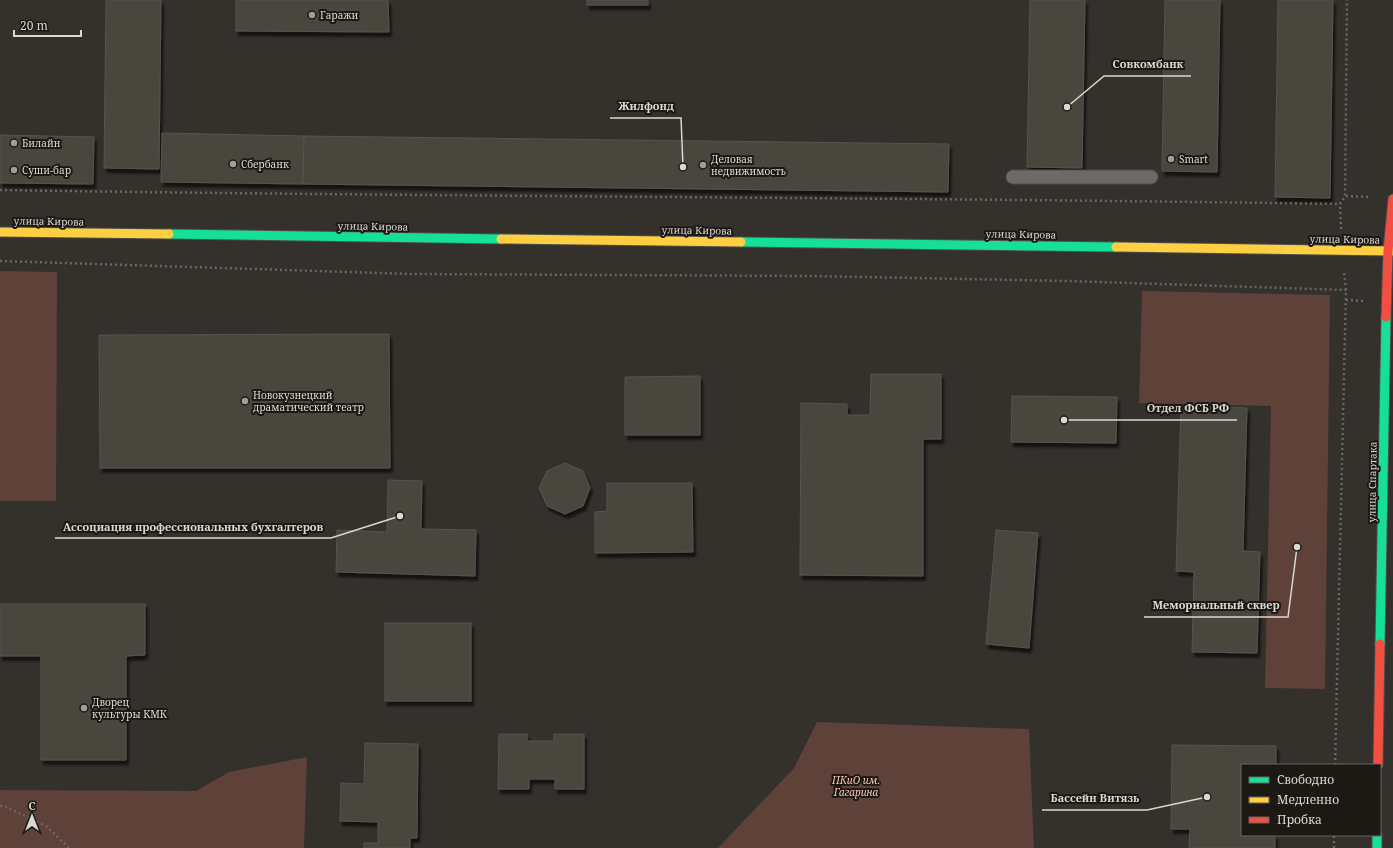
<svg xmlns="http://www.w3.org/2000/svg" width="1393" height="848" font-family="'Noto Serif',serif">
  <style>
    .green { fill: #5e4138 }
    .building { fill: #4a473e; stroke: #56534f; filter: url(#shadow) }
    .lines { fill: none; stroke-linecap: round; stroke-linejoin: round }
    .lane-casing { stroke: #514e4a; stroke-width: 15 }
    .fast-casing { stroke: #514e4a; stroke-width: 11 }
    .slow-casing { stroke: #514e4a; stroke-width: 11 }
    .jam-casing { stroke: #514e4a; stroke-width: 11 }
    .path { stroke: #6a6763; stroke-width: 2.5; stroke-dasharray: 2 3; stroke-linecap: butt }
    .lane { stroke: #6c6a67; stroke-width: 13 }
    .fast { stroke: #16e098; stroke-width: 9 }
    .slow { stroke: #ffcf43; stroke-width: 9 }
    .jam { stroke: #f24e42; stroke-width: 9 }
    .poi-dot { fill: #a19d97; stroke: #1c1915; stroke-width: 1.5 }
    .labels { text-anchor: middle; stroke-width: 4; stroke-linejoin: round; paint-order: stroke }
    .poi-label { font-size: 10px; fill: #dbd7d1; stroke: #1c1915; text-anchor: start }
    .street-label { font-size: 10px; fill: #dbd7d1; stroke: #1c1915 }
    .park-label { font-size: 10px; font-style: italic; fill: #fec8b8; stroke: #1c1915 }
    .leader { fill: none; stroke: #dbd7d1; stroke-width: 1.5 }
    .callout-dot { fill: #dbd7d1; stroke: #1c1915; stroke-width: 1.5 }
    .callout-label { font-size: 11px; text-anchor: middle; font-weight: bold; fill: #dbd7d1; stroke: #1c1915; stroke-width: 4; stroke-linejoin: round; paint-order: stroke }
  </style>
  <defs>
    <filter id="shadow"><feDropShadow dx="2.5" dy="4.5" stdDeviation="1" flood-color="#0009"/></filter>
  </defs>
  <rect width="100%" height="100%" fill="#34302c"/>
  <g class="green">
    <path d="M0 271 57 272 56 501H0Z"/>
    <path d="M1142 291 1330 295 1325 689 1265 688 1271 406 1139 403Z"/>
    <path d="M817 722 1029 729 1034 848H718L794 768Z"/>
    <path d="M307 757 304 848H0V790L196 791 229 772Z"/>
  </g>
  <g class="building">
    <path d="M106 0H161L159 169 104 168Z"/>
    <path d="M236 0H388L389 32 236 31Z"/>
    <rect x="587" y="0" width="61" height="5"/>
    <path d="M1030 0H1085L1082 168 1027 167Z"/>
    <path d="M1165 0H1220L1217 172 1162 171Z"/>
    <path d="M1278 0H1333L1330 198 1275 197Z"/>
    <path d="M162 133 304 136 303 184 161 182Z"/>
    <path d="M0 135 94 137 93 184 0 183Z"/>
    <path d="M304 136 949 144 948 192 303 184Z"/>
    <path d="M389 334 390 468H100L99 335Z"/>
    <path d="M871 374H941V439H923V576L800 575 801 403 847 404V415H870Z"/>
    <path d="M700 376V435H625V377Z"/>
    <path d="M1012 396 1117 397 1116 443 1011 442Z"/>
    <path d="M1181 406 1247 408 1243 551 1260 552 1257 653 1192 652 1194 572 1176 571Z"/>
    <path d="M565 463 583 471 590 488 583 506 565 514 547 506 539 488 547 471Z"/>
    <path d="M388 480 422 481 421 529 476 530 475 576 336 572 337 530 387 532Z"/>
    <path d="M607 483H692L693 552 595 553V512L607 511Z"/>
    <path d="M996 530 1038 533 1029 648 986 644Z"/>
    <path d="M0 604H145V655L126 656V760H41V656H0Z"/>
    <rect x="385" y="623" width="86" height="78"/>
    <path d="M499 734H527V741H554V734H584V789H555V779H529V789H498Z"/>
    <path d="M365 743 418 744 417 838H410V848H364V843H378V822L340 821 341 783 364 784Z"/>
    <path d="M1172 745 1276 746V765H1242V835H1275V848H1189L1190 829H1171Z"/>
  </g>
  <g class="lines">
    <defs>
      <path id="lane" d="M1013 177H1151"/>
      <g id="fast">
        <path d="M169 234 501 239"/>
        <path d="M741 242 1116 247"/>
        <path d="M1380 644 1386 317"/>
        <path d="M1377 835V848"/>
      </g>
      <g id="slow">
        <path d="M0 232 169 234"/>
        <path d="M501 239 741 242"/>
        <path d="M1116 247 1393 251"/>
      </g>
      <g id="jam">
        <path d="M1386 317 1388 251 1393 199"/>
        <path d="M1378 765 1380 644"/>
      </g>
    </defs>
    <use href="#lane" class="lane-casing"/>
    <use href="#fast" class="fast-casing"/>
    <use href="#slow" class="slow-casing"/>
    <use href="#jam" class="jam-casing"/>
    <g class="path">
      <path d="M0 190C447 197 893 197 1340 204"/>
      <path d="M1346 196 1371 197"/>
      <path d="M1341 229 1340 204 1345 196 1347 0"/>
      <path d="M0 261 412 274 811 276 1068 281 1346 290"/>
      <path d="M1346 300 1365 301"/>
      <path d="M1335 765 1346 290 1344 272"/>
      <path d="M0 806 6 807 46 826 69 848"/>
      <path d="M1334 848V835"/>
    </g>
    <use href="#lane" class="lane"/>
    <use href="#fast" class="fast"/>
    <use href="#slow" class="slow"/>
    <use href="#jam" class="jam"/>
  </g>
  <g class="poi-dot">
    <circle cx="312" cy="15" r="4"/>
    <circle cx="14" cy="143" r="4"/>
    <circle cx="1171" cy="159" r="4"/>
    <circle cx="233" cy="164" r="4"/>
    <circle cx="703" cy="165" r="4"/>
    <circle cx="14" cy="170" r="4"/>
    <circle cx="245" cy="401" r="4"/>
    <circle cx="84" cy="708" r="4"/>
  </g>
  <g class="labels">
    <g class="poi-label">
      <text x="320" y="19">Гаражи</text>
      <text x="22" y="147">Билайн</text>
      <text x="711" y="163">Деловая<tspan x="711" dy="12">недвижимость</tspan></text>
      <text x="1179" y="163">Smart</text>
      <text x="241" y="168">Сбербанк</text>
      <text x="22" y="174">Суши-бар</text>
      <text x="253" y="399">Новокузнецкий<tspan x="253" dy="12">драматический театр</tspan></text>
      <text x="92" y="706">Дворец<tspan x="92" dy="12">культуры КМК</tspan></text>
    </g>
    <g class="street-label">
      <text transform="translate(49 221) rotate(1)" y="4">улица Кирова</text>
      <text transform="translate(373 226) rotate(1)" y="4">улица Кирова</text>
      <text transform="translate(697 230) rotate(1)" y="4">улица Кирова</text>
      <text transform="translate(1021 234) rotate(1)" y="4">улица Кирова</text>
      <text transform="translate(1345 239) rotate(1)" y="4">улица Кирова</text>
      <text transform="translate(1372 482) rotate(-89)" y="4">улица Спартака</text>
    </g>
    <g class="park-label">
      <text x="856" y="784">ПКиО им.<tspan x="856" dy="12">Гагарина</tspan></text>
    </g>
  </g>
  <path class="leader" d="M1067 107L1104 76H1191M683 167L681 118H610M1064 420L1138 420H1237M400 516L331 538H55M1297 547L1288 617H1144M1207 797L1147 810H1042"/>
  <g class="callout-dot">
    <circle cx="1067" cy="107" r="4"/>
    <circle cx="683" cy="167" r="4"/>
    <circle cx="1064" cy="420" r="4"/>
    <circle cx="400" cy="516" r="4"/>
    <circle cx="1297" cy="547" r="4"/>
    <circle cx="1207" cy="797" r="4"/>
  </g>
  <g class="callout-label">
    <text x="1148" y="68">Совкомбанк</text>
    <text x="646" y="110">Жилфонд</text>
    <text x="1188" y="412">Отдел ФСБ РФ</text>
    <text x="193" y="531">Ассоциация профессиональных бухгалтеров</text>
    <text x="1216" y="609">Мемориальный сквер</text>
    <text x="1095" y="802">Бассейн Витязь</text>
  </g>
  <rect x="1241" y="764" width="140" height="72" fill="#1c1915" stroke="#686560"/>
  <rect x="1249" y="777" width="20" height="6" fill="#16e098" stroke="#686560"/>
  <text x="1277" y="784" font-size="12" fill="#dbd7d1">Свободно</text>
  <rect x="1249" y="797" width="20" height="6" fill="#ffcf43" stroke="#686560"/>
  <text x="1277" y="804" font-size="12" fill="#dbd7d1">Медленно</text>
  <rect x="1249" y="817" width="20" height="6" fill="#f24e42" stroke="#686560"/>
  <text x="1277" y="824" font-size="12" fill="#dbd7d1">Пробка</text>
  <g transform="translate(32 816)" stroke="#1c1915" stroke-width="3" paint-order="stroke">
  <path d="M0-3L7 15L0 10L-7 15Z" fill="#dbd7d1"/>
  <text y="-6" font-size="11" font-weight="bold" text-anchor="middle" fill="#dbd7d1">С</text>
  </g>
  <path d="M14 30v6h67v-6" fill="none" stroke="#dbd7d1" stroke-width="2"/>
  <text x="20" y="30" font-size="12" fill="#dbd7d1" stroke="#1c1915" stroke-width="3" paint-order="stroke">20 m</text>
</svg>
